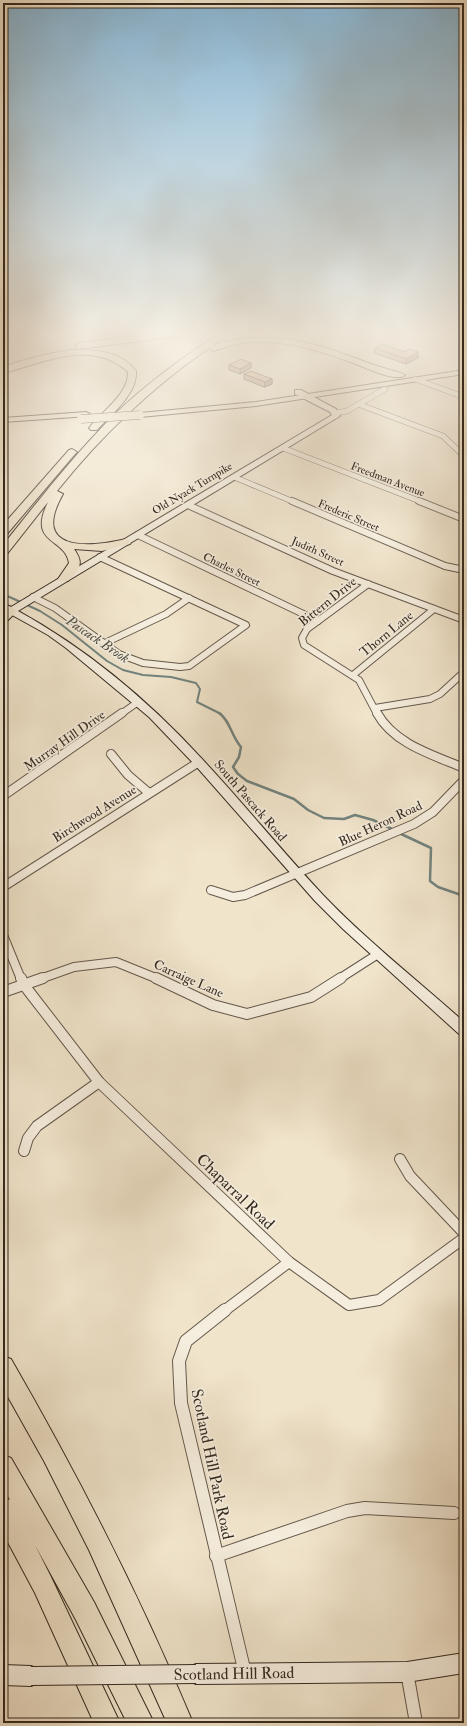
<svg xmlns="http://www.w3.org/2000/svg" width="467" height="1726" font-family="'IM FELL Double Pica',serif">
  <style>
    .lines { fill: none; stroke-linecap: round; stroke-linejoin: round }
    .stream-far1 { stroke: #72837e; stroke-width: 2 }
    .stream { stroke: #72837e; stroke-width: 2.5 }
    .street-far4-casing { stroke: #64584b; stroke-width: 6 }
    .street-far3-casing { stroke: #64584b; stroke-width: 8 }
    .street-far2-casing { stroke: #64584b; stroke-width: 10 }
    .street-far1-casing { stroke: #64584b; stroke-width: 12 }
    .street-casing { stroke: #64584b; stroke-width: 14 }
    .secondary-casing { stroke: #352a20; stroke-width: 2 }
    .primary-casing { stroke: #352a20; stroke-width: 2 }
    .highway-casing { stroke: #352a20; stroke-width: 2 }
    .street-far4 { stroke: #f5eddd; stroke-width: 5 }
    .street-far3 { stroke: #f5eddd; stroke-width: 6 }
    .street-far2 { stroke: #f5eddd; stroke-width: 8 }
    .street-far1 { stroke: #f5eddd; stroke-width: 10 }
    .street { stroke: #f5eddd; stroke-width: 12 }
    .secondary { fill: #f5eddd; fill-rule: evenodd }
    .primary { fill: #f0e4cb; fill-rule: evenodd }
    .highway { fill: #f0e4cb; fill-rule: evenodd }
    .secondary-bridge-casing { stroke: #352a20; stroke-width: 20; stroke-linecap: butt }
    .primary-bridge-casing { stroke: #352a20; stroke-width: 9; stroke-linecap: butt }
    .secondary-bridge { stroke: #f5eddd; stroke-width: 18 }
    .primary-bridge { stroke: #f0e4cb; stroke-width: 8 }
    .wall { fill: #ba8c75; stroke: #352a20 }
    .shaded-wall { fill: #97725f; stroke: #352a20 }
    .building { fill: #d8a388; stroke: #352a20 }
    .labels { text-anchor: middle; stroke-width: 3.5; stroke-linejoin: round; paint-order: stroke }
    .far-street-label { font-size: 11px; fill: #352a20; stroke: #f5eddd }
    .street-label { font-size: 13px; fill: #352a20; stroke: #f5eddd }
    .water-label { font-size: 14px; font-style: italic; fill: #4e4f47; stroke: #f5eddd }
    .near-street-label { font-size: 16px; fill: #352a20; stroke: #f5eddd }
  </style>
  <rect width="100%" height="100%" fill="#f0e4cb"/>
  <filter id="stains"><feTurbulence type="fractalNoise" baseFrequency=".005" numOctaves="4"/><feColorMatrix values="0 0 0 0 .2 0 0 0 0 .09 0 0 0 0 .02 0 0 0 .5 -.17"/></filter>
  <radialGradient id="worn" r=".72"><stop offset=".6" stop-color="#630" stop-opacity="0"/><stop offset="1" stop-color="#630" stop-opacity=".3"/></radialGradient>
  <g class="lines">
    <path class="stream-far1" d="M3 594 40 611 62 625 107 661 123 670 143 675 171 677 196 683 200 689 197 702 221 714"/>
    <g class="stream">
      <path d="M219 713C230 720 231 736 241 747L239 757 233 767 238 774 247 781 294 799 308 810 324 818 344 819 355 815 373 820 394 830"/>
      <path d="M399 833 431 848 430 881 438 887 464 896"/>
    </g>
    <defs>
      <g id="street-far4">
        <path d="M452 335 464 342"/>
        <path d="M415 379 464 397"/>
        <path d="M358 404 443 436 464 456"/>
        <path d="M335 413 347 411 385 389"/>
        <path d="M283 448 422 502"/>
        <path d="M234 477 294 502"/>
      </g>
      <g id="street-far3">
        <path d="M292 501 445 566 464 570"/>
        <path d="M419 501 464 519"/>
        <path d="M188 505 333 571 464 620"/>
        <path d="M138 535 318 621"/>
        <path d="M368 584 307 629 302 638 304 645 359 680 377 714"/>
        <path d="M33 597 55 608 119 654 143 663 180 667 189 666 246 625 100 557"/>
        <path d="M105 643 166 614 189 598"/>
        <path d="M353 675 434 609"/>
        <path d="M375 708 430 699 440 694 464 672"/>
        <path d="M121 714 138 702"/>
      </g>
      <g id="street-far2">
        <path d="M377 713C394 744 433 755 464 768"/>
        <path d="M111 754 128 775 149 793"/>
        <path d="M3 796 122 713"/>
        <path d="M3 887 199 762"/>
        <path d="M211 890 233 897 245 895 414 824 433 812 464 780"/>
        <path d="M3 935 21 979"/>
        <path d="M40 979 74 967 116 962 158 979"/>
        <path d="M339 979 378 954"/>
      </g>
      <g id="street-far1">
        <path d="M21 978 24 985 99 1082 289 1262 349 1305 379 1300 464 1238"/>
        <path d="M156 978 213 1005 247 1014 311 997 341 978"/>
        <path d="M3 992 43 978"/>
        <path d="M24 1151 28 1138 37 1126 99 1082"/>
        <path d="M400 1159 410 1176 464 1233"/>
        <path d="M224 1311 289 1262"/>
      </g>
      <g id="street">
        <path d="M225 1310 186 1341 179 1361 181 1403 245 1673"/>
        <path d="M216 1556 347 1511 365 1508 454 1513"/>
        <path d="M407 1672 416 1723"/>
      </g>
      <g id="secondary">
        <path d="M295 390H301L336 409 340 416 18 611C87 649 150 702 203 760 244 804 282 851 323 895 366 940 417 980 464 1022V1036L459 1034 343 929 315 901 195 765 149 717 66 648 48 635 3 610V603L11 607 332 415 330 412 295 394Z"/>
        <path d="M464 1653V1673L407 1682 196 1684 189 1681 186 1674 189 1667 196 1664 407 1662Z"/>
        <path d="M3 1665 31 1666 38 1669 41 1676 38 1683 31 1686 3 1685Z"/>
      </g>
      <g id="primary">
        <path d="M464 370V374L256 406 140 417 136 415 140 413 256 402Z"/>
        <path d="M86 412 90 414 89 416 3 422V418Z"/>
      </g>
      <g id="highway">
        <path d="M159 333H183L179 336 79 349 75 346 79 343Z"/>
        <path d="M220 333H230L213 345C278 327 316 344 377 366 383 368 403 373 405 375 397 383 364 367 353 363 317 350 277 336 237 344 229 346 221 349 213 351L209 348C151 388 101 436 57 491L63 494C30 552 88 548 126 539L130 540 131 542 130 544 102 551 74 549C85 564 79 569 68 581H60L58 579 69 563C65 537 27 545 48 502L7 554 3 555V545C39 500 74 455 114 415 146 384 183 357 220 333Z"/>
        <path d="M70 350C95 350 120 350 136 371 138 393 111 415 97 430H91L89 428C101 412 129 394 128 372 92 338 43 363 3 373V367C25 359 47 354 70 350Z"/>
        <path d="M72 449 77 452 75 454 7 534 3 535V525L69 450Z"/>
        <path d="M11 607 17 611 7 621 3 622V612Z"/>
        <path d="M3 1356 11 1359C79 1477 141 1598 193 1723H167L89 1550 44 1461 3 1388Z"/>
        <path d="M3 1455 11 1458 94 1602 154 1723H127L76 1620 35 1545 51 1577 120 1723H94L35 1593 3 1533V1497L10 1500 3 1488Z"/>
      </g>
    </defs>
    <use href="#street-far4" class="street-far4-casing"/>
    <use href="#street-far3" class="street-far3-casing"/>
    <use href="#street-far2" class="street-far2-casing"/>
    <use href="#street-far1" class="street-far1-casing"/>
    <use href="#street" class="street-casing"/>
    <use href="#secondary" class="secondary-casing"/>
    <use href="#primary" class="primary-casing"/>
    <use href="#highway" class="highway-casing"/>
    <use href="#street-far4" class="street-far4"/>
    <use href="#street-far3" class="street-far3"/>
    <use href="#street-far2" class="street-far2"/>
    <use href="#street-far1" class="street-far1"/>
    <use href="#street" class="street"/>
    <use href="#secondary" class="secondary"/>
    <use href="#primary" class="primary"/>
    <use href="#highway" class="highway"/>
    <defs>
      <path id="secondary-bridge" d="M31 1676 196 1674"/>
      <path id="primary-bridge" d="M81 419 140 415"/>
    </defs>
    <use href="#secondary-bridge" class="secondary-bridge-casing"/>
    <use href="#primary-bridge" class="primary-bridge-casing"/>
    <use href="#secondary-bridge" class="secondary-bridge"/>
    <use href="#primary-bridge" class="primary-bridge"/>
  </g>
  <g class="wall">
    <path d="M375 348 404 352H418V358L406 364 374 353Z"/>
    <path d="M251 363V368L240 374 229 370V365Z"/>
    <path d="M244 374 272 379V384L264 387 244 379Z"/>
  </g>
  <g class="shaded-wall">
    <path d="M418 352V358L406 364V359Z"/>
    <path d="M251 363V368L240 374V369Z"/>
    <path d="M272 379V384L264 387 265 382Z"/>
  </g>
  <g class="building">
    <path d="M382 344 404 352 409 349 418 352 406 359 375 348Z"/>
    <path d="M241 359 251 363 240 369 229 365Z"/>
    <path d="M251 371 272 379 265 382 244 374Z"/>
  </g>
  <linearGradient id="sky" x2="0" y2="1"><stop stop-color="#89b8d7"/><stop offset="0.58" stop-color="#f8f3e8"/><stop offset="1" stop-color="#f8f3e8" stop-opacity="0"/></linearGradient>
  <rect width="467" height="575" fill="url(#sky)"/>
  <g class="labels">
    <g class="far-street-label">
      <text transform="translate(388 479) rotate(21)" y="4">Freedman Avenue</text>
      <text transform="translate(192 488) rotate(-31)" y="4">Old Nyack Turnpike</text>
      <text transform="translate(349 515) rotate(23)" y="4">Frederic Street</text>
      <text transform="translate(318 551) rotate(24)" y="4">Judith Street</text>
      <text transform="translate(232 569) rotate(26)" y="4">Charles Street</text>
    </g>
    <g class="street-label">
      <text transform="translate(327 601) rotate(-39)" y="5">Bittern Drive</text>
      <text transform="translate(386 633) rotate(-39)" y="5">Thorn Lane</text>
      <text transform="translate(64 740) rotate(-35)" y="5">Murray Hill Drive</text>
      <text transform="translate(251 800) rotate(49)" y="5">South Pascack Road</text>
      <text transform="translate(94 813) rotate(-32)" y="5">Birchwood Avenue</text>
      <text transform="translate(380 823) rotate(-25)" y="5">Blue Heron Road</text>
      <text transform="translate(189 978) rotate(24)" y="5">Carraige Lane</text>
    </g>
    <g class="water-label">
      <text transform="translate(98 639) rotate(34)" y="5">Pascack Brook</text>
    </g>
    <g class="near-street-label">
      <text transform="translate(236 1191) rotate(44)" y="6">Chaparral Road</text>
      <text transform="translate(213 1464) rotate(78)" y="6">Scotland Hill Park Road</text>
      <text transform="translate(234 1673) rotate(-1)" y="6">Scotland Hill Road</text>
    </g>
  </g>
  <rect width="467" height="1726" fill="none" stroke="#f0e4cb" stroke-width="16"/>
  <rect x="4" y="4" width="459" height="1718" fill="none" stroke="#352a20" stroke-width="2"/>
  <rect x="8" y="8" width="451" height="1710" fill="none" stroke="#352a20"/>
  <rect width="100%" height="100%" filter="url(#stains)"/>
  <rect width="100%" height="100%" fill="url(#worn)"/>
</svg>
